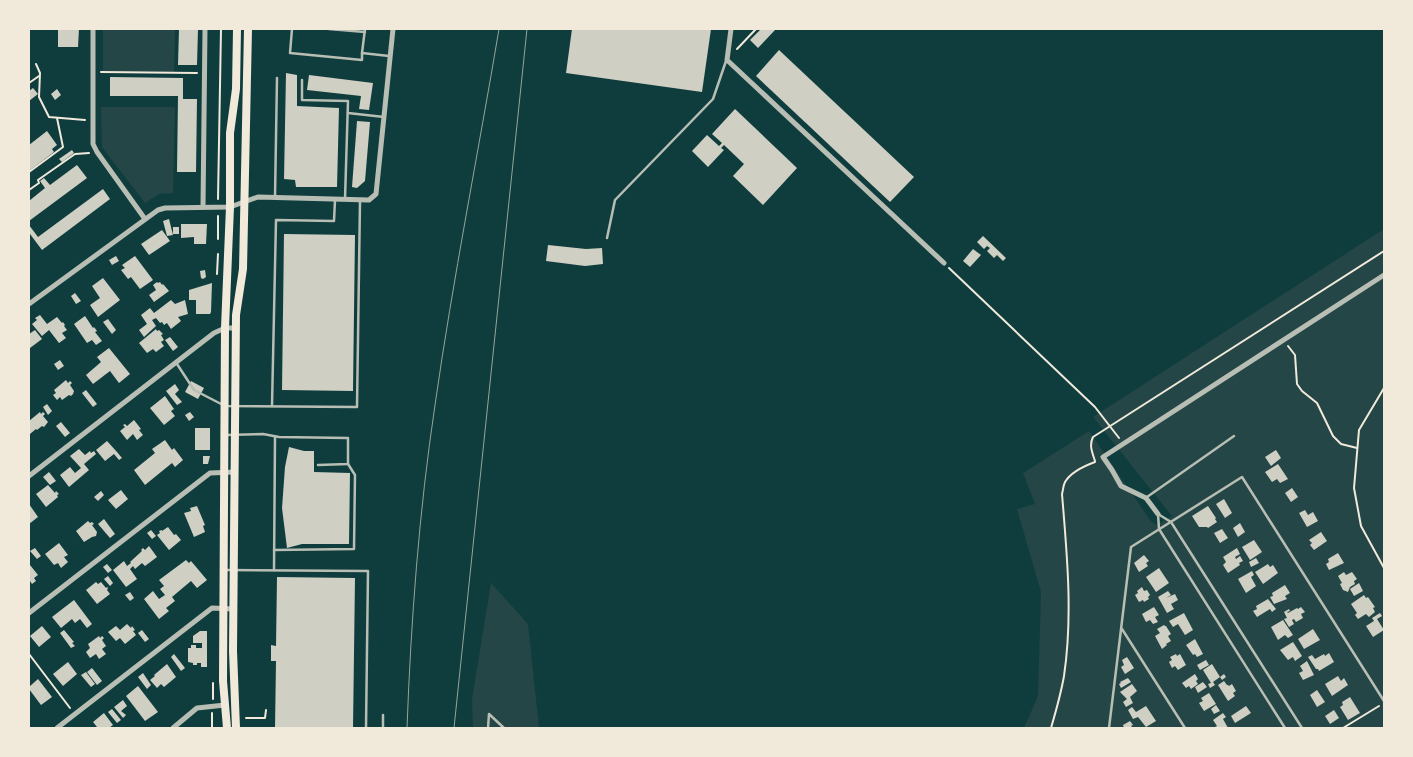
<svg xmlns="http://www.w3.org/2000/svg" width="1413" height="757" font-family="'DM Sans',sans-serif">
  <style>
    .green { fill: #244646 }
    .building { fill: #cfcfc3 }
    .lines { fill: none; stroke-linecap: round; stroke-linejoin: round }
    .path { stroke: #f1e9da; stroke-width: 2 }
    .service { stroke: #b8beb3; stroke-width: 2.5 }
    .minor { stroke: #b8beb3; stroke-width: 5 }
    .secondary { stroke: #f1e9da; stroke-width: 8 }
    .tram { stroke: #97a49c; stroke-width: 1 }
  </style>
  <rect width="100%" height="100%" fill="#0f3d3e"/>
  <g class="green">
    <path d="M103 29H175L174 73 103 72Z"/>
    <path d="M101 107H175L173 193 159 194 145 203 102 147Z"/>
    <path d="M1384 229V728H1024L1038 696 1041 592 1017 509 1035 504 1023 473 1089 431 1150 520 1156 525 1172 516 1093 417Z"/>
    <path d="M491 583 528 624 539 728H473L472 699Z"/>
  </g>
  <g class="building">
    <path d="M58 29H79L78 47H58Z"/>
    <path d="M179 29H198L197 65H178Z"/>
    <path d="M572 29H711L702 92 566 73Z"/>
    <path d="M761 29 775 30 758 48 750 40Z"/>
    <path d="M779 50 914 177 890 202 756 76Z"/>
    <path d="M286 73 297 75V106L339 108 337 187H296L295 180 284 179Z"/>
    <path d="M309 75 373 83 369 110 359 109 361 96 307 90Z"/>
    <path d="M110 77 183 78V99H197L196 172H177L178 96H110Z"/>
    <path d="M33 88 38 94 29 101V91Z"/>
    <path d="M57 89 61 95 55 100 51 94Z"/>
    <path d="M735 109 797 168 763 205 733 176 744 164 724 145 721 148 724 150 708 167 692 151 707 135 719 146 722 143 712 134Z"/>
    <path d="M357 121 370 122 365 181 357 188 352 187Z"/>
    <path d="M47 131 57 145 52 149 54 152 29 171V145Z"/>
    <path d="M72 150 74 153 62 162 59 159Z"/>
    <path d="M77 165 87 178 29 221V201L45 188 40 181 44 178 50 185Z"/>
    <path d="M103 189 110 199 42 250 30 234 29 235V225L38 237Z"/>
    <path d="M169 219 173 235 167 236 163 221Z"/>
    <path d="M181 224H207L206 244H194V237L181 238Z"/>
    <rect x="173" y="227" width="6" height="7"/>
    <path d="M162 230 170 241 149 255 141 244Z"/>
    <path d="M284 234 355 235 353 391 282 390Z"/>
    <path d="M983 236 1006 258 1003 261 997 255 994 258 987 251 990 248 987 246 984 249 977 242Z"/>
    <path d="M548 245 586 249 602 248 603 264 585 266 546 261Z"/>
    <path d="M973 249 981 255 970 267 963 261Z"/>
    <path d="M116 256 119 261 112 265 109 260Z"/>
    <path d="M135 256 153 280 140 289 131 277 128 279 121 270 125 268 122 265Z"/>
    <path d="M205 270 206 277 203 279 201 278 200 271Z"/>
    <path d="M103 278 120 300 98 317 90 305 100 298 92 286Z"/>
    <path d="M157 282 158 283 160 282 162 285 163 284 169 291 154 302 149 295 156 290 153 285Z"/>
    <path d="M212 283 211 312 210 314H196V300H189V290Z"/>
    <path d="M75 293 81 301 76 304 71 296Z"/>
    <path d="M171 300 175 304 185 300 188 314 178 317 181 321 171 329 167 323 164 325 162 322 160 323 156 318 152 320 156 326 144 337 139 330 147 324 141 315 150 308 154 313Z"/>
    <path d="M40 315 47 324 57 317 62 323 63 322 65 325 64 326 67 330 62 333 66 338 59 343 49 330 42 336 32 324 37 320 35 318Z"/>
    <path d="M85 316 93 328 94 327 97 331 95 332 102 341 96 345 92 340 87 343 74 324Z"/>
    <path d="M108 319 116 330 112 334 103 322Z"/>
    <path d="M156 329 157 331 159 330 163 334 161 335 164 340 161 342 164 346 156 352 153 349 147 353 139 343Z"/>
    <path d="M35 330 42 339 30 348 29 346V334Z"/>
    <path d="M170 337 178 347 173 351 165 340Z"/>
    <path d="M109 348 130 374 119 383 110 371 93 384 86 375 101 362 97 357Z"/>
    <path d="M60 360 64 366 58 370 54 364Z"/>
    <path d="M66 380 68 383 70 381 72 383 70 385 74 391 73 394 71 396 69 395 62 400 60 397 57 400 53 395 56 393 54 390Z"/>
    <path d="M191 381 204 388 198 399 185 392Z"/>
    <path d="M175 384 179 390 175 394 182 402 177 405 166 391Z"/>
    <path d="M86 390 97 404 93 407 82 393Z"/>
    <path d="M165 396 174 409 171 411 175 416 164 425 150 408Z"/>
    <path d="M47 404 52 411 48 415 43 407Z"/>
    <path d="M40 412 41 414 43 412 45 414 43 416 48 422 44 427 42 426 37 430 36 429 30 434 29 432V421Z"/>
    <path d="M190 412 194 417 189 421 185 415Z"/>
    <path d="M134 420 141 429 139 430 143 435 137 440 133 434 127 440 120 431 125 427 123 425 125 424 127 426Z"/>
    <path d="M61 422 70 433 65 437 56 426Z"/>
    <rect x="195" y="428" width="15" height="22"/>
    <path d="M165 440 172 450 174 448 183 460 175 467 172 463 145 485 134 470 155 453 152 449Z"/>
    <path d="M107 441 117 452 122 458 119 460 114 454 105 461 96 450Z"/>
    <path d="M289 447 304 451H314V472L350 473 349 544H302L287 548 282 508 285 467Z"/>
    <path d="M79 449 85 455 90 451 91 453 94 451 96 454 84 464 89 470 69 487 60 475 70 467 75 473 81 468 70 456Z"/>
    <path d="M1276 450 1281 458 1271 466 1265 457Z"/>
    <path d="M203 456H210L208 464H203Z"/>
    <path d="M1278 464 1288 479 1280 483 1277 479 1272 482 1265 472Z"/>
    <path d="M49 472 56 481 50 485 43 477Z"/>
    <path d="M48 485 55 493 56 491 59 494 57 495 58 497 46 507 36 494Z"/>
    <path d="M1292 488 1298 497 1291 502 1285 493Z"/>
    <path d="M121 490 128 499 116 509 108 500Z"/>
    <path d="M101 491 104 495 98 501 94 497Z"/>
    <path d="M1224 499 1232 513 1225 518 1216 504Z"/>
    <path d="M29 504 38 517 29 524Z"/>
    <path d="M197 506 205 525 203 526 205 532 194 537 184 513 191 511 190 508Z"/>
    <path d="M1208 506 1216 518 1215 519 1217 522 1208 528 1207 527H1199L1192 516Z"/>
    <path d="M1305 510 1308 515 1313 512 1318 521 1307 527 1299 513Z"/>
    <path d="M104 519 115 534 110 538 98 524Z"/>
    <path d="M88 521 90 523 92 522 94 524 92 525 97 532 96 536 92 537 84 542 76 531Z"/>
    <path d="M1240 523 1245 532 1238 537 1233 528Z"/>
    <path d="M168 527 174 535 176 534 181 540 169 550 157 535 160 533 159 531 162 530V531Z"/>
    <path d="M1222 529 1228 538 1220 543 1214 533Z"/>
    <path d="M151 530 156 536 152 539 147 533Z"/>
    <path d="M1321 532 1327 541 1314 550 1310 545 1312 543 1309 540Z"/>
    <path d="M1254 540 1262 552 1250 560 1242 547Z"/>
    <path d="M59 543 68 555 64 557 68 562 61 568 58 563 54 565 45 554Z"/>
    <path d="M149 546 157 557 145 566 142 563 135 569 133 566 130 569 137 579 126 587 113 570 124 561 127 566 131 563 130 562 142 551 141 550 143 548 145 550Z"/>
    <path d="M35 548 41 556 37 559 30 551Z"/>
    <path d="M1237 548 1240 554 1235 557 1236 559 1240 556 1243 561 1239 563 1240 565 1228 573 1223 565 1226 562 1223 557Z"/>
    <path d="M1338 553 1344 563 1329 570 1326 564 1329 562 1328 559Z"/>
    <path d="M1144 555 1149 561 1146 563 1148 566 1139 572 1134 563Z"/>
    <path d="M1256 558 1259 563 1251 567 1249 562Z"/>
    <path d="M186 560 189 563 191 561 207 580 197 588 191 581 172 597 175 601 166 608 169 611 159 619 144 599 153 591 159 599 165 595 160 589 164 586 159 580Z"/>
    <path d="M107 564 112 570 108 573 103 567Z"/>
    <path d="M1268 564 1270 567 1273 565 1278 573 1263 584 1255 572Z"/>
    <path d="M30 565 38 575 34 578 36 581 32 584 30 581 29 582V566Z"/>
    <path d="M1159 568 1169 583 1156 592 1146 577Z"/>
    <path d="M1252 571 1254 575 1251 577 1256 586 1246 593 1238 579Z"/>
    <path d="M1344 572 1346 575 1352 572 1357 579 1354 581 1355 584 1350 587 1348 592 1343 590 1340 584 1342 583 1338 576Z"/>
    <path d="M108 576 113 583 110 586 104 579Z"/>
    <path d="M277 577 355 578 353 728H275L276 661H271V645L276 646Z"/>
    <path d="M96 582 98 584 101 582 106 588 107 587 108 588 107 590 110 594 97 604 86 590Z"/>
    <path d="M1359 583 1363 591 1354 596 1350 589Z"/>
    <path d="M1285 585 1290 593 1285 596 1287 599 1274 604 1270 597 1273 596 1272 593Z"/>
    <path d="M1142 587 1144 591 1147 590 1150 595 1148 597 1149 599 1144 602 1143 600 1139 602 1135 595 1138 593 1137 591Z"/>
    <path d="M1168 591 1171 595 1166 598 1175 594 1178 600 1171 604 1174 609 1167 613 1158 597Z"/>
    <path d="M130 592 134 598 130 601 125 595Z"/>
    <path d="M1364 595 1366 598 1368 597 1375 607 1373 608 1375 612 1369 617 1366 614 1358 619 1355 615 1357 613 1351 604Z"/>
    <path d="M1268 599 1276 609 1272 612 1270 609 1257 617 1253 611 1257 609 1256 606Z"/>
    <path d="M74 600 92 624 87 628 80 619 75 623 72 619 61 628 52 617Z"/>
    <path d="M1154 607 1159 615 1155 617 1158 622 1153 624 1150 620 1146 622 1142 614Z"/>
    <path d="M1301 607 1305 612 1301 614 1303 618 1296 622 1294 619 1292 620 1294 624 1289 627 1284 619 1287 618 1284 612 1289 609 1290 611 1287 612 1288 613 1297 608 1298 609Z"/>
    <path d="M1184 613 1193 630 1185 635 1178 624 1173 627 1169 621Z"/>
    <path d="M1380 613 1382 616 1377 619 1384 630 1373 637 1366 626 1374 621 1372 618Z"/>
    <path d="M1283 620 1293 635 1288 638 1285 635 1278 640 1271 627Z"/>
    <path d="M127 624 131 628 132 626 135 630 133 631 136 635 125 644 120 638 116 641 108 632 116 626 120 630Z"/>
    <path d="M1164 625 1165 626H1166L1171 634 1168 636 1171 641 1166 644 1167 645 1162 649 1155 636 1160 633 1157 629Z"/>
    <path d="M42 626 51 637 39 647 30 636Z"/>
    <path d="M1313 629 1320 640 1304 649 1298 639Z"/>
    <path d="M64 630 74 642 72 643 75 646 71 648 60 633Z"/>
    <path d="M142 630 149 639 145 642 138 633Z"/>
    <path d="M200 631H207V667H201V663H197V665H193V663L188 662V648H191V645H196V648H202V643H193V636Z"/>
    <path d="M99 636 100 638 102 636 104 638 102 640 106 646 102 649 106 654 99 659 96 654 90 658 86 652 90 648 88 644Z"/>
    <path d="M1195 639 1203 654 1197 657 1195 654 1193 655 1186 645Z"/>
    <path d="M1293 642 1302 656 1295 661 1293 657 1288 660 1280 650Z"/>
    <path d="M1329 653 1334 662 1319 671 1318 669H1316L1308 657 1312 655 1315 659 1324 654 1325 656Z"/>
    <path d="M174 654 185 668 181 671 171 657Z"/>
    <path d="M1176 654 1177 656 1180 654 1186 665 1178 670 1175 666 1172 668 1169 662 1172 660 1170 657Z"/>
    <path d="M1127 657 1134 668 1125 674 1121 667 1124 665 1122 660Z"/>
    <path d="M1206 660 1209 665 1200 670 1197 665Z"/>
    <path d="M1307 661 1314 675 1303 680 1299 673 1303 671 1300 666Z"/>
    <path d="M68 662 77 674 63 686 53 674Z"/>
    <path d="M167 664 176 677 164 687 161 684 157 688 150 680 155 676 154 675Z"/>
    <path d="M1212 664 1220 677 1224 674 1226 677 1222 680 1220 677 1213 682 1215 685 1210 688 1208 684 1211 683 1203 670Z"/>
    <path d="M92 668 102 681 97 685 87 672Z"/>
    <path d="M86 672 95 684 91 687 81 675Z"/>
    <path d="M143 673 151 685 147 689 138 677Z"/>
    <path d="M1195 674 1198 679 1196 681 1198 684 1191 689 1189 686 1186 688 1182 683Z"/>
    <path d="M1338 676 1341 681 1344 678 1348 685 1332 696 1325 684Z"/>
    <path d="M1128 678 1131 682 1121 688 1119 684 1121 683 1120 682Z"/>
    <path d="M38 679 52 697 41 705 29 689V687Z"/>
    <path d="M1224 681 1227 685H1228L1229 686 1232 684 1236 691 1233 693 1235 696 1228 701 1218 685Z"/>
    <path d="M1203 682 1207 687 1198 693 1195 687Z"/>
    <path d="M1132 684 1137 691 1130 697 1133 703 1126 707 1123 702 1127 699 1120 692Z"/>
    <path d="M138 686 158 712 145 721 126 696Z"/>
    <path d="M1317 690 1325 702 1317 707 1310 695Z"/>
    <path d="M1209 693 1216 704 1204 711 1199 703 1203 701 1201 698Z"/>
    <path d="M1350 697 1360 713 1348 720 1340 707 1343 705 1342 702Z"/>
    <path d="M123 700 127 706 121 711 126 715 123 718 114 707Z"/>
    <path d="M1216 705 1220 711 1214 714 1211 709Z"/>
    <path d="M1146 706 1156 721 1146 727 1138 717 1133 719 1128 710 1132 707 1136 712Z"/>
    <path d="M1246 706 1251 713 1235 723 1231 716Z"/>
    <path d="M112 709 121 720 117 723 108 712Z"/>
    <path d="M1334 710 1339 718 1330 724 1325 716Z"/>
    <path d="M104 713 113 725 109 728H95L97 727 93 722Z"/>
    <path d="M1223 713 1226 717 1223 719 1228 728H1213L1217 726 1213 720Z"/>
    <path d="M1130 721 1133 725 1131 726 1133 728H1124L1123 725Z"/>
  </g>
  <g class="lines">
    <g class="path">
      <path d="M737 49 756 29"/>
      <path d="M36 64 40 73 39 97 49 117 85 120"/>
      <path d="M101 72 197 73"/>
      <path d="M29 83 39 76"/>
      <path d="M29 172 63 147 57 118"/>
      <path d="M29 190 39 183 38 180 75 154 89 153"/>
      <path d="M218 199 221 29"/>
      <path d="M218 216V239"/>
      <path d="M29 251V250"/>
      <path d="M949 268 1095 407 1119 438"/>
      <path d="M217 274 218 254"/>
      <path d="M1288 346 1295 355 1297 384 1302 391 1317 403 1333 436 1341 444 1357 448"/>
      <path d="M1384 388 1359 430 1354 488 1361 526 1384 568"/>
      <path d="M1095 461C1092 452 1089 445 1093 437L1384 251"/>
      <path d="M29 654 70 708"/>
      <path d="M213 699V683"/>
      <path d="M246 718H265L266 710"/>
      <path d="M212 728V713"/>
      <path d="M1051 728C1056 711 1061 693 1064 676 1073 616 1067 554 1062 494 1063 491 1063 486 1065 482 1071 472 1084 466 1095 462"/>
      <path d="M1343 728 1379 706"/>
    </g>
    <g class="service">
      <path d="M292 29 290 53 362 60V53L389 56"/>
      <path d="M329 29 365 32"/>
      <path d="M362 53 365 29"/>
      <path d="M302 80V100L348 101 345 199"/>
      <path d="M348 113 384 117"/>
      <path d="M275 197 277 78"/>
      <path d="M607 238 615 200 713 99 726 61"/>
      <path d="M177 364 194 390 225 406 357 407 360 201"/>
      <path d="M272 406 276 220 334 221 335 200"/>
      <path d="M226 435 263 434 279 437 348 438V464L318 465"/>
      <path d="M1147 497 1234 436"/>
      <path d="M1158 514 1171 522 1302 728"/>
      <path d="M1158 514 1159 529 1285 728"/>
      <path d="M274 550 354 549 355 475 348 464"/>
      <path d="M225 570 368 571 366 728"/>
      <path d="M274 570 275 437"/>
      <path d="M1122 629 1185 728"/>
      <path d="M383 728V715"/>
      <path d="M488 728 489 714 504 728"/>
      <path d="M1109 728 1131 547 1242 477 1384 701"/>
    </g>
    <g class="minor">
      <path d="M93 29V144L97 152 145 219"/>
      <path d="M731 29 727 60 944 263"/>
      <path d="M203 207 205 29"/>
      <path d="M29 304 158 210 165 208 230 207 258 197 369 200 376 194 393 29"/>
      <path d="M29 476 214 333 225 328H236"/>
      <path d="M1158 514 1146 498 1121 486 1112 470 1103 457 1384 275"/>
      <path d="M29 613 210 473 235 472"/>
      <path d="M57 728 212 608 233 609"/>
      <path d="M173 728 197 708 225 705"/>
    </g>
    <g class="secondary">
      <path d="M227 728 223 681 225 328 230 207V133L236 89 237 29"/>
      <path d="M236 728 233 651 236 315 243 269 248 29"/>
    </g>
    <g class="tram">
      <path d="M407 728C411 620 419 512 435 405 453 279 478 154 499 29"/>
      <path d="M454 728 527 29"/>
    </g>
  </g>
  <rect width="1413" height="757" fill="none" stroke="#f1e9da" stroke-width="60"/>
</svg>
